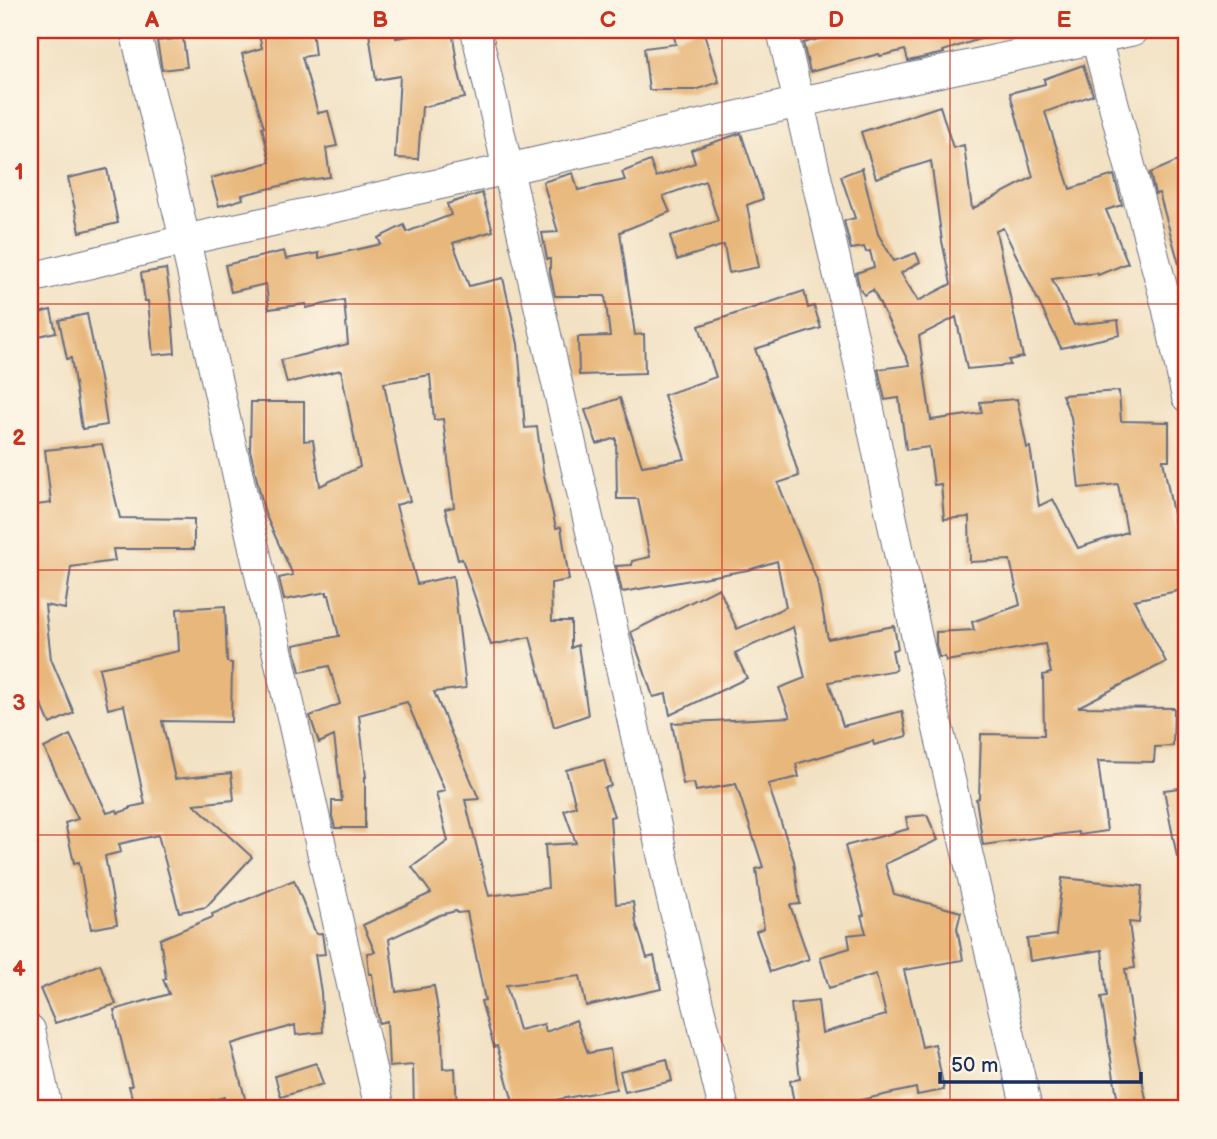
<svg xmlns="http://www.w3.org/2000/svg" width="1217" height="1139" font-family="'Balsamiq Sans',sans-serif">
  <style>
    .building { fill: #e8b77c }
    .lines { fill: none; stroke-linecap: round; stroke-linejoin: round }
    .minor-casing { stroke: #666d81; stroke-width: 32 }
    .minor { stroke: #fff; stroke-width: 30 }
    .grid { fill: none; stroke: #c8321e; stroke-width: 2; stroke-opacity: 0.55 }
    .neatline { fill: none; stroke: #c8321e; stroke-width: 2.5 }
    .grid-label { font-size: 23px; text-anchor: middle; font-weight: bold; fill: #c8321e }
  </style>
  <rect width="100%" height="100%" fill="#fcf5e5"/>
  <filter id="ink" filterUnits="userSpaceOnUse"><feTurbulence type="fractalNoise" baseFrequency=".0143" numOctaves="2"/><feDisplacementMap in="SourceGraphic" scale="14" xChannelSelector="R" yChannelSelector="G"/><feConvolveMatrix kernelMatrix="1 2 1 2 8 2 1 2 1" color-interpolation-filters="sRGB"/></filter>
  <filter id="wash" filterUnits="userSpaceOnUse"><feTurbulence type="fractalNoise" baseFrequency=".00686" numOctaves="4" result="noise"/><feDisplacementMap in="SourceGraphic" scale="28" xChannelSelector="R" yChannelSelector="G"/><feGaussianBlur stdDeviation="1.57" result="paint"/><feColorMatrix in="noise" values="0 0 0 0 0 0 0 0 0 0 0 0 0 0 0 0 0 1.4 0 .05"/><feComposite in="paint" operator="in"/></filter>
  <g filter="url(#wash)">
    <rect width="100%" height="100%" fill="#f2e1c3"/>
    <g id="blocks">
      <g class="building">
        <path d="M258 30H312L315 55 302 57 318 113 328 111 337 146 326 148 330 177 301 181 242 195 243 199 219 206 211 178 270 162 262 127H264L242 54 262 48Z"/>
        <path d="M395 30 396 38 452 30 458 69 465 98 422 107 418 159 395 158 400 76 376 80 369 33Z"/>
        <path d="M696 30H703L719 82 695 90H649L644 48 676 44 674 37Z"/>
        <path d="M853 30H995V34L943 51 944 53 908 61 905 50 880 56 879 54 810 72 803 43Z"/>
        <path d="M183 38 187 67 162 70 157 41Z"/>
        <path d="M1083 65 1093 95 1045 112 1070 189 1114 175 1122 205 1106 210 1128 263 1098 275 1097 273 1052 279 1074 325 1118 320 1120 335 1061 348 1003 228 996 231 1023 357 1009 360 1010 365 967 369 956 317 919 336 931 420 982 413 980 402 1017 399 1027 448 1030 447 1039 506 1053 499 1078 548 1127 532 1118 484 1079 488 1071 417 1062 395 1119 391 1121 421 1169 422V460H1163L1187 589 1134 600 1166 662 1078 707 1174 708 1173 746 1155 747 1154 762 1098 761 1107 831 1079 835 1078 832 983 845 976 799 979 798 981 734 1044 735 1043 675 1051 673 1045 644 946 661 945 657H939L936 645V632L974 630 972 622 1020 605 1010 560 970 562 969 517 944 519 941 484 934 485 929 447 906 450 899 398 885 400 878 369 910 365 873 290 864 295 860 289 856 273 874 267 870 251 866 252 864 247 851 249 844 221 855 218 841 176 862 168 878 234 894 261 916 253 920 262 901 273 918 301 951 284 942 241 931 161 876 178 861 132 940 106 953 148 964 145 972 209 1033 177 1010 93 1045 84 1044 79Z"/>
        <path d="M741 133 763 199 747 205 759 267 729 273 724 245 677 260 670 236 718 221 705 181 663 196 670 212 620 232 635 335 644 334 645 373 579 375 578 337 610 336 605 296H555L550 273V259H547L542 233 558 232 543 182 573 173 578 190 625 180 622 172 650 161 656 177 695 163 691 150Z"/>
        <path d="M1187 157V270L1181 271 1159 193 1155 194 1150 173Z"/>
        <path d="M107 169 118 223 80 232 68 178Z"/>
        <path d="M482 193 493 231 453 243 469 286 503 278 518 344 525 428 537 427 543 471 556 528 561 527 569 580 551 583 552 621H571V648L578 645 588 715 554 727 530 637 491 645 462 559 458 560 445 509 454 507 443 419 434 420 430 375 384 383 399 460 410 501 396 505 417 584 453 576 466 688 434 692 479 799 465 800 489 896 548 888 545 845 576 843 564 810 576 806 566 770 604 760 611 786 604 788 614 816 610 817 616 904 633 902 636 923 647 958 654 956 661 989 586 1006 580 976 506 985 519 1030 544 1024 546 1032 576 1020 588 1053 610 1049 616 1089 560 1099 522 1109H515L497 1046 494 1047 481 1001 485 1000 467 912 457 913 456 911 440 915 389 939 396 992 434 986 442 1034 443 1069 455 1068 457 1109H414L413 1065 389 1067 387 1021 379 1023 372 974H369L367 953 375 952 363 925 431 893 412 867 448 841 436 793 445 791 407 702 359 715 366 777H365V828H335L332 816V801H342L334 736 319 743 310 716 340 704 329 666 300 672 294 645 339 636 329 595H327V592L284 600 279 578 293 575 265 514 250 450 251 402H304V441L313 440 320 486 360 467 341 370 287 383 281 360 348 344 344 300 306 308V304L269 309 266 284 231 292 225 265 284 251 286 259 319 253V258L381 244 378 238 404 225 407 232 451 215 447 204Z"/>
        <path d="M166 269 171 303 175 353 153 355 148 301H145L141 273Z"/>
        <path d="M804 291 808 308 814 306 821 328 755 349 784 427 799 476 778 483 817 581 828 639 894 626 898 649 892 650 896 670 829 682 843 726 902 711 907 736 874 745 873 741 796 764 799 777 768 784 794 861 800 904 790 905 809 959 770 972 756 931 764 928 756 869 763 867 736 784 696 791 694 783 683 784 672 723 790 717 779 688 805 678 793 627 735 653 747 678 670 715 666 694 653 697 631 632 719 588 737 629 786 607 777 561 748 570 622 592 616 566 632 565V561L650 557 638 499H617L616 438 597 444 585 410 620 398 642 466 685 459 664 395 716 377 699 326Z"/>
        <path d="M51 310 56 332 30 338V315Z"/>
        <path d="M87 314 101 384 107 425 82 429 71 358 67 359 59 320Z"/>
        <path d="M102 444 120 518 194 519V549H113L115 561 71 567 65 609 45 605 51 659 74 713 50 724 30 678V603H32H30V541L33 540 30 506 51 503 45 450Z"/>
        <path d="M225 606 227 662 232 663 231 722 162 721 175 779 231 773 234 800 194 804 252 857 206 907 179 912 158 835 119 844 121 852 105 856 117 924 91 929 79 862 74 863 65 823 78 819 44 748 70 735 107 813 117 810 118 813 130 809V807L145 804 124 705 108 709 99 668 179 651 177 609Z"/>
        <path d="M1187 787V856L1177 857 1164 790Z"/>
        <path d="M927 815 938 840 885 864 894 894 961 912 957 928 963 960 904 970 922 1047 935 1044 944 1090 917 1095 916 1088 819 1109H795L790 1081 800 1079 791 1004 818 1001 822 1033 886 1015 876 974 829 988 820 957 850 948 848 935 866 933 861 916 864 915 845 846 908 829 906 817Z"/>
        <path d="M1062 878 1142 886 1139 923 1129 922 1135 968 1125 969 1135 1038H1134L1148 1109H1119L1101 997 1107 996 1102 950 1030 961 1027 939 1056 935Z"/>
        <path d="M294 880 316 934 322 933 325 954 315 955 321 992 323 1032 296 1035 295 1025 231 1044 246 1102 226 1107 224 1097 179 1109H135L129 1086H132L114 1010 169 994 163 979 166 978 160 939 213 917 212 914Z"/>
        <path d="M100 964 116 1004 55 1023 40 989Z"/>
        <path d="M667 1059 672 1081 625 1092 620 1071Z"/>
        <path d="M316 1063 323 1084 281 1097 275 1076Z"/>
      </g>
    </g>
  </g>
  <g filter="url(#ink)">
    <use href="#blocks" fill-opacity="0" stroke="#666d81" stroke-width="2"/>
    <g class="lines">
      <defs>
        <g id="minor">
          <path d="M135 30 185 240 380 1109"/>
          <path d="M476 30 590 527 672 899 724 1109"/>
          <path d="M782 30 860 367 918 643 1027 1109"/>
          <path d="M1094 30 1167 306 1187 397"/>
          <path d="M30 278 185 240 508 169 800 102 1134 30"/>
          <path d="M30 1030 47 1109"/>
        </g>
      </defs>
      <use href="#minor" class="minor-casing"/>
      <use href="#minor" class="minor"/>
    </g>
  </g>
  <path class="grid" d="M266 30V1109M494 30V1109M722 30V1109M950 30V1109M30 304H1187M30 570H1187M30 835H1187"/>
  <rect width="1217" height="1139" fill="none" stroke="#fcf5e5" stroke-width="77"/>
  <path d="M940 1072v10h201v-10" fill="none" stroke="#1b2f5e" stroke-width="3.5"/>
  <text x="951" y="1072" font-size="21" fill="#1b2f5e" stroke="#fcf5e5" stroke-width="5" paint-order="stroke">50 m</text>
  <rect x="38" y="38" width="1140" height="1062" class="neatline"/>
  <g class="grid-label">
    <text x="152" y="27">A</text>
    <text x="380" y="27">B</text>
    <text x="608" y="27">C</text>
    <text x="836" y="27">D</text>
    <text x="1064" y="27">E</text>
    <text x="19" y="179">1</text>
    <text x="19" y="445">2</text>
    <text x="19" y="710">3</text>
    <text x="19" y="976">4</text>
  </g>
</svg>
